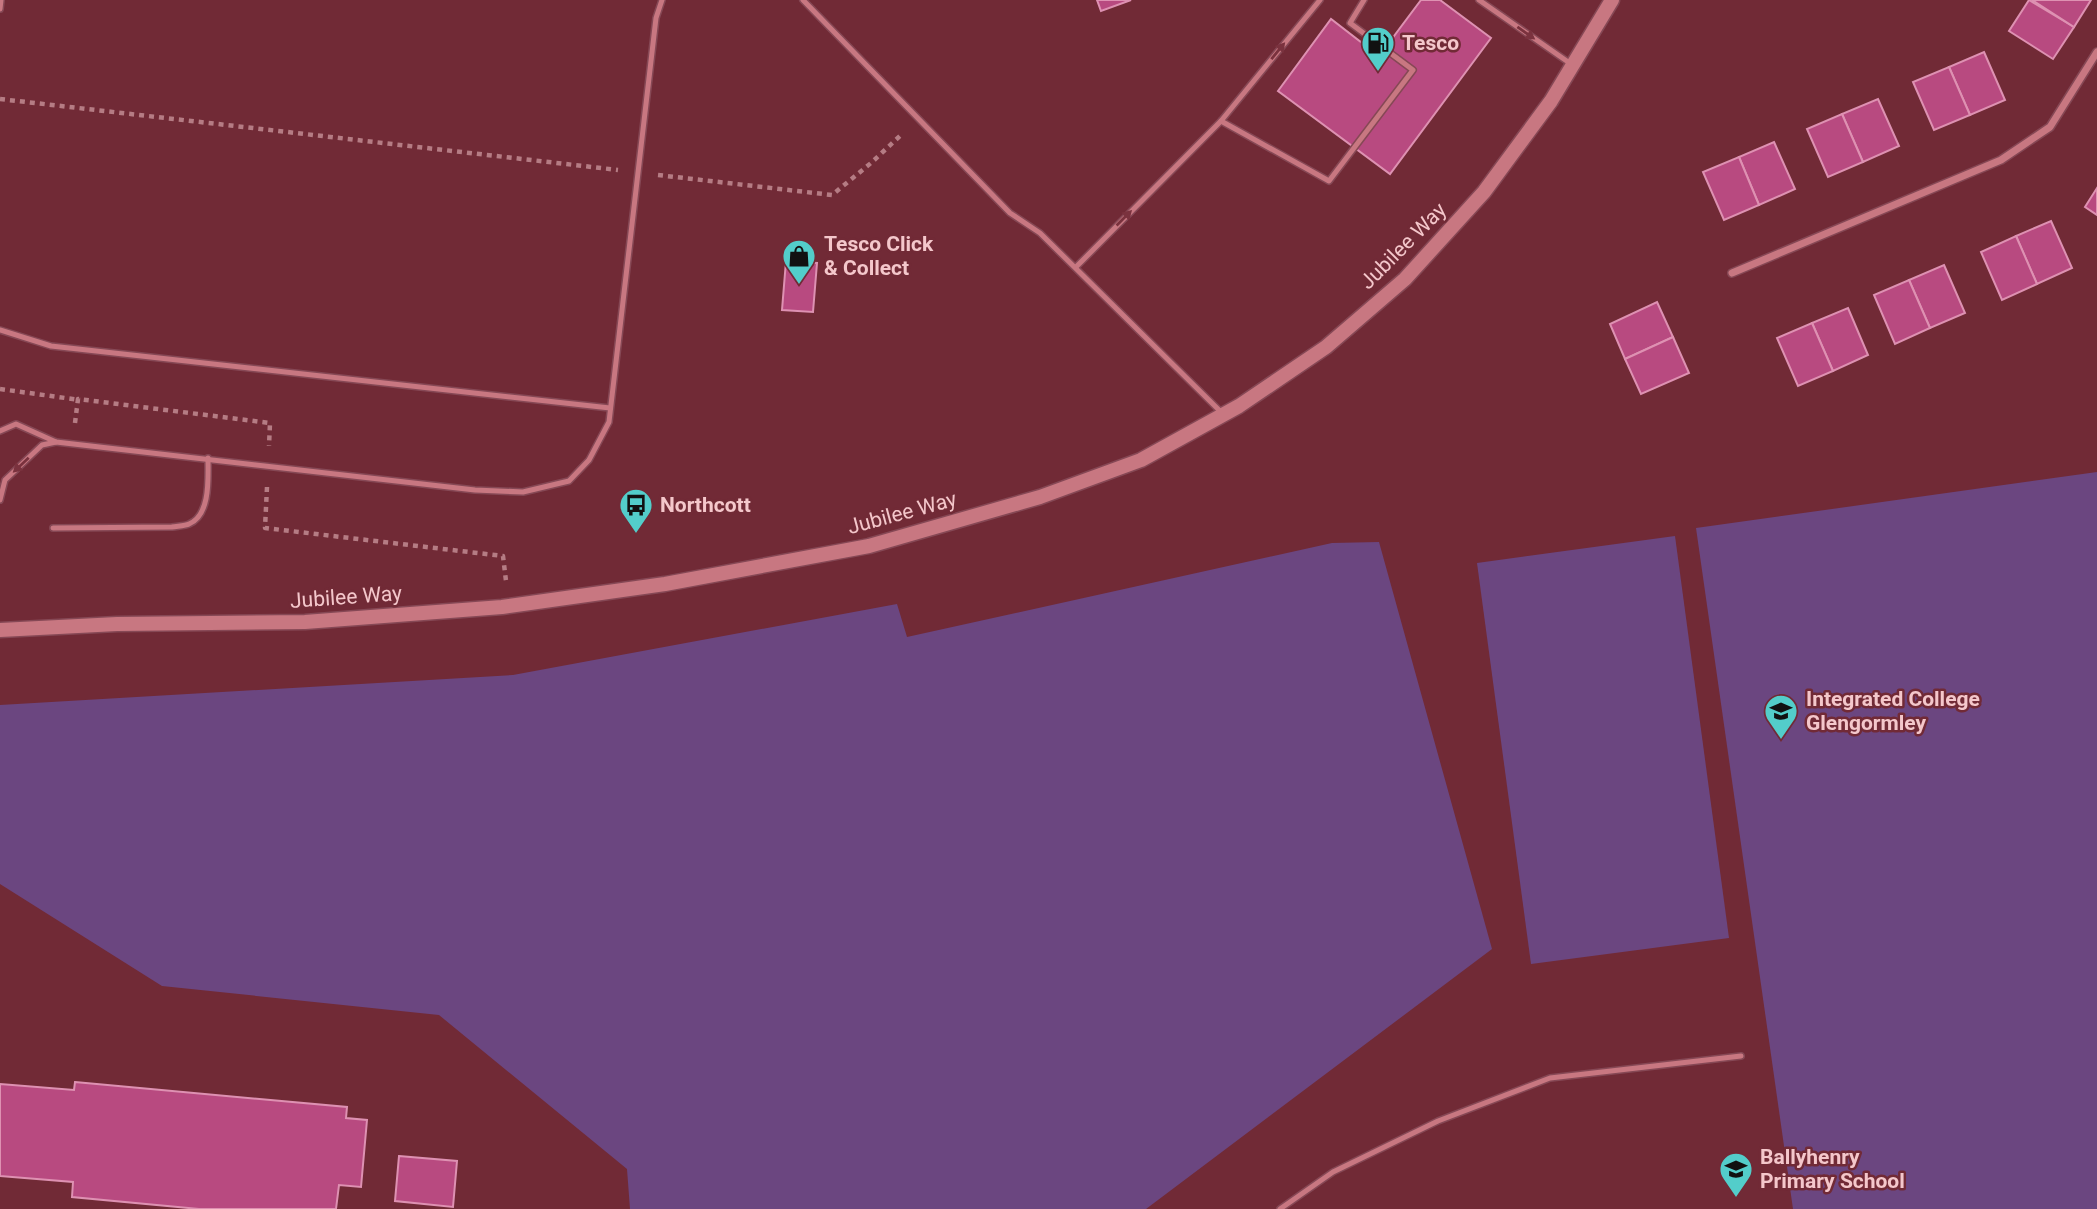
<svg xmlns="http://www.w3.org/2000/svg" width="2097" height="1209" font-family="Roboto,sans-serif">
  <style>
    .green { fill: #6b4680 }
    .building { fill: #b84a80; stroke: #de91b2; stroke-width: 2 }
    .lines { fill: none; stroke-linecap: round; stroke-linejoin: round }
    .lane-casing { stroke: #864855; stroke-width: 8 }
    .street-casing { stroke: #864855; stroke-width: 10 }
    .secondary-casing { stroke: #864855; stroke-width: 17 }
    .path { stroke: #b57c84; stroke-width: 4.5; stroke-dasharray: 5 5; stroke-linecap: butt }
    .lane { stroke: #c87781; stroke-width: 5 }
    .street { stroke: #c87781; stroke-width: 7 }
    .secondary { stroke: #c87781; stroke-width: 14 }
    .oneway { fill: #7a323e }
    .labels { text-anchor: middle; stroke-width: 5; stroke-linejoin: round; paint-order: stroke }
    .poi-label { font-size: 21px; font-weight: bold; fill: #f4c7cb; stroke: #712a36; text-anchor: start }
    .street-label { font-size: 21px; fill: #f4c7cb; stroke: #712a36 }
  </style>
  <rect width="100%" height="100%" fill="#712a36"/>
  <g class="green">
    <path d="M2097 472V1209H1793L1696 528Z"/>
    <path d="M1675 536 1729 938 1531 964 1477 563Z"/>
    <path d="M1379 542 1492 949 1146 1209H630L627 1169 439 1015 162 986 0 884V705L513 675 897 604 907 637 1332 543Z"/>
  </g>
  <g class="building">
    <path d="M1097 0H1131L1101 11Z"/>
    <path d="M1421 0H1440L1491 38 1390 174 1278 91 1331 19 1379 56Z"/>
    <path d="M2029 0 2074 27 2053 59 2009 31Z"/>
    <path d="M2032 0H2091L2074 27Z"/>
    <path d="M1984 52 2005 100 1970 115 1949 67Z"/>
    <path d="M1949 67 1970 115 1934 130 1913 82Z"/>
    <path d="M1878 99 1899 146 1863 162 1842 114Z"/>
    <path d="M1842 114 1863 162 1828 177 1807 129Z"/>
    <path d="M1774 142 1795 189 1759 205 1739 157Z"/>
    <path d="M1739 157 1759 205 1724 220 1703 172Z"/>
    <path d="M2097 188V215L2085 207Z"/>
    <path d="M2051 221 2072 268 2037 284 2016 236Z"/>
    <path d="M2016 236 2037 284 2002 300 1981 252Z"/>
    <path d="M786 261 817 263 813 312 782 310Z"/>
    <path d="M1944 265 1965 313 1930 328 1909 280Z"/>
    <path d="M1909 280 1930 328 1895 344 1874 295Z"/>
    <path d="M1657 302 1673 337 1625 359 1610 324Z"/>
    <path d="M1848 308 1868 355 1833 371 1812 323Z"/>
    <path d="M1812 323 1833 371 1798 386 1777 338Z"/>
    <path d="M1673 337 1689 373 1641 394 1625 359Z"/>
    <path d="M75 1082 347 1107 346 1118 367 1120 361 1187 339 1185 336 1209H199L72 1197 73 1182 0 1176V1084L74 1090Z"/>
    <path d="M399 1156 457 1161 453 1207 395 1201Z"/>
  </g>
  <g class="lines">
    <defs>
      <g id="lane">
        <path d="M803 0 1010 213 1040 233 1221 412"/>
        <path d="M1479 0 1571 64"/>
        <path d="M0 9 1 0"/>
        <path d="M1221 121 1329 181 1413 70 1350 23 1364 0"/>
        <path d="M1076 267 1221 121 1320 0"/>
        <path d="M0 330 51 346 610 408"/>
        <path d="M0 431 16 424 56 442 475 490 523 492 569 481 589 460 609 422 656 18 662 0"/>
        <path d="M0 500 5 480 42 445 56 442"/>
        <path d="M53 528 172 527C177 526 185 526 189 524 211 515 208 477 208 458"/>
        <path d="M1280 1209 1333 1172 1438 1121 1550 1078 1741 1056"/>
      </g>
      <path id="street" d="M1732 273 2001 160 2050 127 2097 52"/>
      <path id="secondary" d="M0 630 117 624 305 622 502 607 665 584 869 546 1040 497 1141 460 1239 406 1326 347 1405 279 1484 192 1551 101 1612 0"/>
    </defs>
    <use href="#lane" class="lane-casing"/>
    <use href="#street" class="street-casing"/>
    <use href="#secondary" class="secondary-casing"/>
    <g class="path">
      <path d="M0 99 618 170"/>
      <path d="M658 175 832 195 871 163 902 134"/>
      <path d="M0 389 80 400"/>
      <path d="M75 423 78 399 270 423 269 446"/>
      <path d="M267 487 265 528 503 556 506 581"/>
    </g>
    <use href="#lane" class="lane"/>
    <use href="#street" class="street"/>
    <use href="#secondary" class="secondary"/>
  </g>
  <defs><path id="oneway-solid" d="M-6-.8H1V-3.2L6.5 0L1 3.2V.8H-6Z" transform="scale(1.75)"/></defs>
  <g class="oneway">
    <use href="#oneway-solid" transform="translate(1526 33) rotate(35)"/>
    <use href="#oneway-solid" transform="translate(1278 51) rotate(-51)"/>
    <use href="#oneway-solid" transform="translate(1124 218) rotate(-45)"/>
    <use href="#oneway-solid" transform="translate(21 465) rotate(137)"/>
  </g>
  <defs>
    <symbol id="fuel-pin" viewBox="-11 -11 22 30"><path d="M0 17L-7.5 6A9.5 9.5 0 1 1 7.5 6Z" fill="#53cdca" stroke="#712a36"/><path d="M-5.5-6h7V0h2V4h1.3V-2.5L3-4.5l.8-.8L6-3V5H2.5V1h-1V6h-7ZM-4.2-4.7v3.2H.2V-4.7Z" fill="#111"/></symbol>
    <symbol id="shop-pin" viewBox="-11 -11 22 30"><path d="M0 17L-7.5 6A9.5 9.5 0 1 1 7.5 6Z" fill="#53cdca" stroke="#712a36"/><path d="M-5-2.5h2.3a2.7 3.5 0 0 1 5.4 0H5L5.5 6h-11ZM-1.5-2.5h3a1.5 2.3 0 0 0-3 0Z" fill="#111"/></symbol>
    <symbol id="bus-pin" viewBox="-11 -11 22 30"><path d="M0 17L-7.5 6A9.5 9.5 0 1 1 7.5 6Z" fill="#53cdca" stroke="#712a36"/><path d="M-5-6H5V4H4V6H2V4H-2V6H-4V4H-5ZM-3.5-4V0h7V-4ZM-3.5 1.2v1.5H-2V1.2ZM2 1.2v1.5H3.5V1.2Z" fill="#111"/></symbol>
    <symbol id="school-pin" viewBox="-11 -11 22 30"><path d="M0 17L-7.5 6A9.5 9.5 0 1 1 7.5 6Z" fill="#53cdca" stroke="#712a36"/><path d="M0-5L7-2L0 1L-7-2ZM-4 1L0 2.5L4 1V4Q0 6-4 4Z" fill="#111"/></symbol>
  </defs>
  <g fill-rule="evenodd">
    <use href="#fuel-pin" x="1359" y="24" width="38" height="52"/>
    <use href="#shop-pin" x="780" y="237" width="38" height="52"/>
    <use href="#bus-pin" x="617" y="486" width="38" height="52"/>
    <use href="#school-pin" x="1762" y="692" width="38" height="52"/>
    <use href="#school-pin" x="1717" y="1150" width="38" height="52"/>
  </g>
  <g class="labels">
    <g class="poi-label">
      <text x="1402" y="50">Tesco</text>
      <text x="824" y="251">Tesco Click<tspan x="824" dy="24">&amp; Collect</tspan></text>
      <text x="660" y="512">Northcott</text>
      <text x="1806" y="706">Integrated College<tspan x="1806" dy="24">Glengormley</tspan></text>
      <text x="1760" y="1164">Ballyhenry<tspan x="1760" dy="24">Primary School</tspan></text>
    </g>
    <g class="street-label">
      <text transform="translate(1403 246) rotate(-45)" y="7">Jubilee Way</text>
      <text transform="translate(902 513) rotate(-15)" y="7">Jubilee Way</text>
      <text transform="translate(346 597) rotate(-4)" y="7">Jubilee Way</text>
    </g>
  </g>
</svg>
